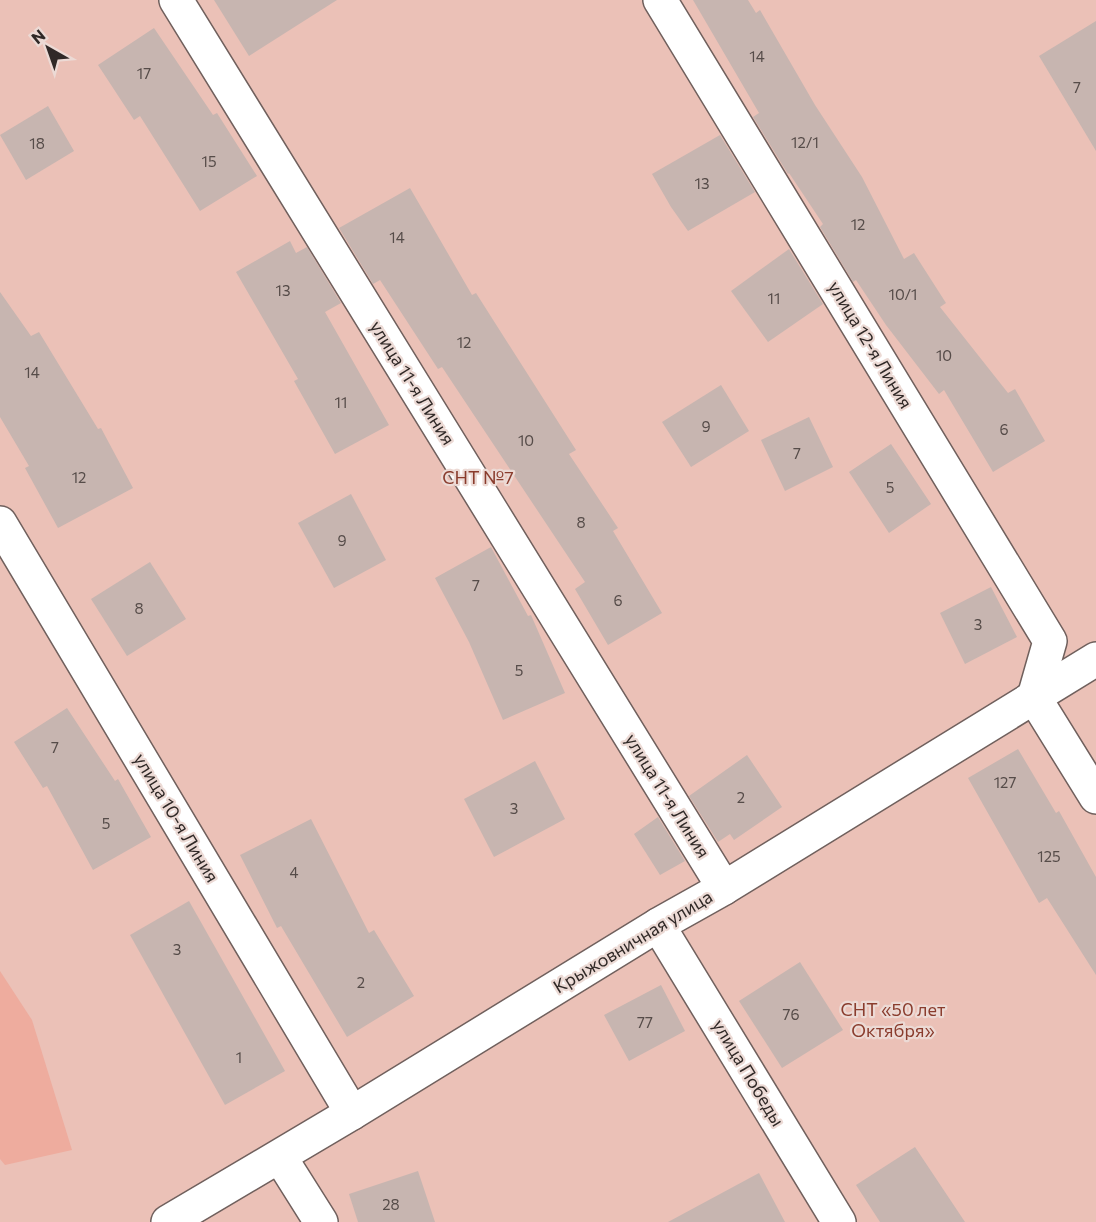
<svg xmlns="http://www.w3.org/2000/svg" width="1096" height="1222" font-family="Commissioner,sans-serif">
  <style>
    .green { fill: #ebc1b7 }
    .water { fill: #eeac9e }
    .building { fill: #c7b5b0 }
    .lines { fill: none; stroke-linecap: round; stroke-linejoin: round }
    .minor-casing { stroke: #70605d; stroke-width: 36 }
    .minor { stroke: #fff; stroke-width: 33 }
    .labels { text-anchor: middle; stroke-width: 4.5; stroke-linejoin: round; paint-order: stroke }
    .number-label { font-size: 15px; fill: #564c49 }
    .street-label { font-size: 18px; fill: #302927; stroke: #ecdad5 }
    .park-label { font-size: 18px; fill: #8a3c2d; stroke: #ecdad5 }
  </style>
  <rect width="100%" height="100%" fill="#ecdad5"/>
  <rect class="green" x="0" y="0" width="1096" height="1222"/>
  <path class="water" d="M0 971 32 1020 72 1150 5 1165 0 1159Z"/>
  <g class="building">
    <path d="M214 0H337L249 56Z"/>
    <path d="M693 0H748L756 13 760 10 815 105 862 177 904 259 914 253 946 303 940 307 1008 393 1015 389 1045 441 993 472 944 390 939 394 886 325 856 280 853 282 820 227 823 224 789 173 788 174 753 117 759 113Z"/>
    <path d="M1096 21V151L1039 56Z"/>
    <path d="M154 28 213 115 217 113 257 176 200 211 140 116 134 120 98 65Z"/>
    <path d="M48 106 74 151 26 180 0 135Z"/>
    <path d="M720 135 755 192 688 231 671 207 652 174Z"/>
    <path d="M410 188 472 295 476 293 576 450 569 454 618 528 613 531 662 613 608 645 575 589 585 582 442 367 438 369 380 280 373 284 339 228Z"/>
    <path d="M290 241 296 253 307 247 341 303 325 312 389 425 335 454 294 381 298 379 236 272Z"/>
    <path d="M789 249 823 304 768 342 731 291Z"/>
    <path d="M0 292 31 336 39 332 98 429 101 428 133 488 58 528 25 468 29 466 0 417Z"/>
    <path d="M721 385 749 431 691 467 662 422Z"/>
    <path d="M809 417 833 467 785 491 761 440Z"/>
    <path d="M891 444 931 504 889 533 849 472Z"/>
    <path d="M351 494 386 560 334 588 298 523Z"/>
    <path d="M491 547 528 616 531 615 565 693 503 720 469 642 435 578Z"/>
    <path d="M150 562 186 619 127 656 91 599Z"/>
    <path d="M991 587 1017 637 965 664 940 613Z"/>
    <path d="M67 708 115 781 118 779 151 837 93 870 47 786 43 788 14 742Z"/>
    <path d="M1018 749 1056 813 1059 811 1096 877V975L1047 898 1039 903 968 778Z"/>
    <path d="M747 755 782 807 734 840 730 834 718 842 689 796Z"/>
    <path d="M535 761 565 819 494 857 464 799Z"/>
    <path d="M658 817 685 861 660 875 634 834Z"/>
    <path d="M311 819 369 933 374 930 414 996 347 1037 281 926 277 928 240 855Z"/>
    <path d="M189 901 285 1071 225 1105 130 935Z"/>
    <path d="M800 962 843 1030 782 1068 739 1001Z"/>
    <path d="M661 985 685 1031 629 1061 604 1015Z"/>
    <path d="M915 1147 965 1222H880L856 1185Z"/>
    <path d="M418 1171 435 1222H358L349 1194Z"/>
    <path d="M759 1173 785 1222H668Z"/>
  </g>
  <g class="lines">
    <defs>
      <g id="minor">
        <path d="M176 0 724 888"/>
        <path d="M660 0 1050 641 1034 697 1096 797"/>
        <path d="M0 523 352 1113"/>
        <path d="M658 925 839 1222"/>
        <path d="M280 1157 321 1222"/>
        <path d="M168 1222 352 1113 658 925 724 888 1096 659"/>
      </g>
    </defs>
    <use href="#minor" class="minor-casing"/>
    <use href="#minor" class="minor"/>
  </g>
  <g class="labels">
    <g class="number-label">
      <text x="757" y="62">14</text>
      <text x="144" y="79">17</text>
      <text x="1077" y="93">7</text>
      <text x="805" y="148">12/1</text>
      <text x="37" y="149">18</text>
      <text x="209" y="167">15</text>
      <text x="702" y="189">13</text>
      <text x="858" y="230">12</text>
      <text x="397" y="243">14</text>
      <text x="283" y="296">13</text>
      <text x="903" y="300">10/1</text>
      <text x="774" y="304">11</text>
      <text x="464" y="348">12</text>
      <text x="944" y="361">10</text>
      <text x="32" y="378">14</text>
      <text x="341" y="408">11</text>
      <text x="706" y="432">9</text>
      <text x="1004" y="435">6</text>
      <text x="526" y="446">10</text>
      <text x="797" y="459">7</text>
      <text x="79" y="483">12</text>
      <text x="890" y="493">5</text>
      <text x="581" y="528">8</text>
      <text x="342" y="546">9</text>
      <text x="476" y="591">7</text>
      <text x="618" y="606">6</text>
      <text x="139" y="614">8</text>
      <text x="978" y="630">3</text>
      <text x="519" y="676">5</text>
      <text x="55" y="753">7</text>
      <text x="1005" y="788">127</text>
      <text x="741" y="803">2</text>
      <text x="514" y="814">3</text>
      <text x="106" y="829">5</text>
      <text x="1049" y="862">125</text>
      <text x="294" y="878">4</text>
      <text x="177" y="955">3</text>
      <text x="361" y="988">2</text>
      <text x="791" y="1020">76</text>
      <text x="645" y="1028">77</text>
      <text x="239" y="1063">1</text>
      <text x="391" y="1210">28</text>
    </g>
    <g class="street-label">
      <text transform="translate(870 345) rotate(59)" y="6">улица 12-я Линия</text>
      <text transform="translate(412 383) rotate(58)" y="6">улица 11-я Линия</text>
      <text transform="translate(667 796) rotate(58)" y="6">улица 11-я Линия</text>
      <text transform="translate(176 818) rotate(59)" y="6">улица 10-я Линия</text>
      <text transform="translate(633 942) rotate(-31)" y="6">Крыжовничная улица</text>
      <text transform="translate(748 1073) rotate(59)" y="6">улица Победы</text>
    </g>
    <g class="park-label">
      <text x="478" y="484">СНТ №7</text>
      <text x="893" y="1016">СНТ «50 лет<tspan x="893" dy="21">Октября»</tspan></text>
    </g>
  </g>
  <g transform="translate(48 48) rotate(320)" stroke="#ecdad5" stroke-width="4.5" paint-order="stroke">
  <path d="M0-4.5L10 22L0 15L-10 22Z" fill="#302927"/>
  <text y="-9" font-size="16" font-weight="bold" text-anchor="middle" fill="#302927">N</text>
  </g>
</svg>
